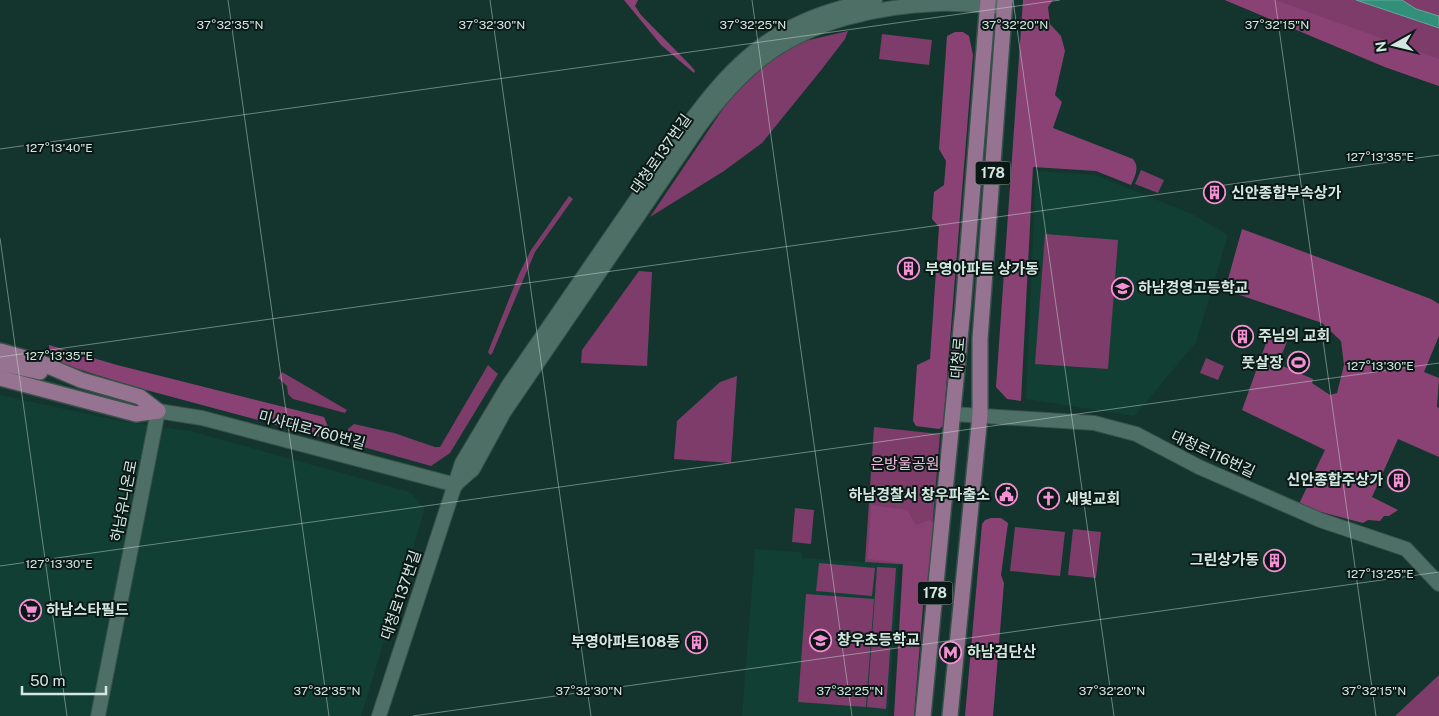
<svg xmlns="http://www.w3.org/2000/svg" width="1439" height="716" font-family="'Public Sans','Noto Sans KR',sans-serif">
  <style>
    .built { fill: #123f34 }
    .green { fill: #7d3c6a }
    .forest { fill: #8a4275 }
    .water { fill: #328f7a; stroke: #63a999 }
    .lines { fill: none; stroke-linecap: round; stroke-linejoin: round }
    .secondary-casing { stroke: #37514a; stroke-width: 16 }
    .primary-casing { stroke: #37514a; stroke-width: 18 }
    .secondary { stroke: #4d6f65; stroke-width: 14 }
    .primary { stroke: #967491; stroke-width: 15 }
    .ticks { fill: none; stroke: #d4e6e0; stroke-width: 1; stroke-opacity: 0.45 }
    .labels { text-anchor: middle; stroke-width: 4; stroke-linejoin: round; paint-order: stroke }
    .shield { fill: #0b1916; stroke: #98a8a3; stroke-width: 1 }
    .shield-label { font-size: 14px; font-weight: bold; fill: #d4e6e0 }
    .street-label { font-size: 15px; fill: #d4e6e0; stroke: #0b1916 }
    .poi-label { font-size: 15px; font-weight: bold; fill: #d4e6e0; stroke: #0b1916; text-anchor: start }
    .park-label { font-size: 15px; fill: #f5b7df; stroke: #0b1916 }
    .ticks-label { font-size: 12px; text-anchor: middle; fill: #d4e6e0; stroke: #0b1916; stroke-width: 4; stroke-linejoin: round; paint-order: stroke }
  </style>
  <rect width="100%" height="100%" fill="#13352d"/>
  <g class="built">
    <path d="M1036 171 1095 175 1192 214 1228 235 1196 342 1134 416 1026 399Z"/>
    <path d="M0 395 120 421 190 431 410 492 425 509 361 716H0Z"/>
    <path d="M755 549 801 552 802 558 899 564 888 716H742Z"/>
  </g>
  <g class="green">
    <path d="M1225 0H1439V86L1385 67Z"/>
    <path d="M848 31 845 39 822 69 762 143 724 171 650 217 741 82 792 44Z"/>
    <path d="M882 34 932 40 929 65 879 59Z"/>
    <path d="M1141 170 1164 180 1158 193 1135 184Z"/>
    <path d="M569 196 573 199 535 252 492 354 490 355 488 352 519 274 531 250Z"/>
    <path d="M1045 234 1118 240 1108 369 1035 364Z"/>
    <path d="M639 271 652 272 647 366 581 363 582 350Z"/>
    <path d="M1206 358 1224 366 1218 380 1200 373Z"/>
    <path d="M488 365 498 374 450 453 431 466 349 443 348 429 354 424 394 433 435 447H440Z"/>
    <path d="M282 372 347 410 345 413 293 399 288 394 287 386 278 378Z"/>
    <path d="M737 376 731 463 674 459 677 421 720 382Z"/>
    <path d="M874 427 940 434 929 566 865 562Z"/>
    <path d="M795 508 814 510 811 544 792 542Z"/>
    <path d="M1015 527 1065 532 1060 576 1010 571Z"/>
    <path d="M1073 529 1101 532 1096 578 1068 575Z"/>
    <path d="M819 563 875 568 872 596 816 591Z"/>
    <path d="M877 567 896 568 886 709 867 707Z"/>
    <path d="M806 594 874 599 866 707 798 702Z"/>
    <path d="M1439 675V716H1395Z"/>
  </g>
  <g class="forest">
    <path d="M624 0H638L635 6 641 15 691 66 695 71 694 73 661 45Z"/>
    <path d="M1023 0H1053L1048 7 1050 24 1061 36 1065 51 1055 95 1062 102 1053 128 1133 159C1140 168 1135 176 1131 185L1096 171 1033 167 1021 401 1007 399 996 387Z"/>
    <path d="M1225 0H1275L1439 59V86L1385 67Z"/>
    <path d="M955 32H963L969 36 973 55 943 426 939 429 916 426 913 421 917 365 930 359 939 227 932 219 934 192 944 185 946 161 939 149 947 36Z"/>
    <path d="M1242 229 1431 299 1439 304V336L1424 372 1439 378 1437 407 1439 408V457L1398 439 1372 497 1398 510 1389 516H1384L1380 521 1368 520 1363 523 1298 506 1325 450 1242 410 1270 332 1288 339 1278 364 1313 379 1312 383 1330 395 1337 393 1344 365 1341 341 1322 323 1225 290Z"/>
    <path d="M49 345 117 365 324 417 329 429 326 436 321 437 135 387 50 360Z"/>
    <path d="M871 505 907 510 916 525 930 520 935 524 929 591 923 605 914 716H894L903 563 868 559Z"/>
    <path d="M991 518H1001L1008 523 1001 575 1004 583 993 716H965L982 524 985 520Z"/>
  </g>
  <path class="water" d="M1356 0H1402L1416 9 1439 16V28Z"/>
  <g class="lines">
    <defs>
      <g id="secondary">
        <path d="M953 414 1094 423 1136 434 1199 467 1320 520 1406 549 1439 584"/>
        <path d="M456 484 473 469 504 412 698 128C717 102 737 78 763 58 811 21 880 6 939 4 961 3 983 6 1004 7"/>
        <path d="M98 716 158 411 202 418 456 485"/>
        <path d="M379 716 462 463 508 386 685 129C738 55 782 17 875 0"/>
      </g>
      <g id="primary">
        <path d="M0 351 39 362 81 380 140 397 158 411"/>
        <path d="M0 363 40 372"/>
        <path d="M0 378 136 414 158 411"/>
        <path d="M923 716 963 308 988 0"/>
        <path d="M950 716 980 415V339L1005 0"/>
      </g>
    </defs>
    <use href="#secondary" class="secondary-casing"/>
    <use href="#primary" class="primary-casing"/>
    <use href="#secondary" class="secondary"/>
    <use href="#primary" class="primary"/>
  </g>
  <path class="ticks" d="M228 0 329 716M490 0 591 716M752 0 852 716M1013 0 1114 716M1275 0 1376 716M0 149 1060 0M0 238 67 716M0 357 1439 155M0 566 1439 363M413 716 1439 572"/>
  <defs>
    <symbol id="building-ring" viewBox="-11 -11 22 22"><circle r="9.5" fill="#0b1916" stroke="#f491d4" stroke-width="1.5"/><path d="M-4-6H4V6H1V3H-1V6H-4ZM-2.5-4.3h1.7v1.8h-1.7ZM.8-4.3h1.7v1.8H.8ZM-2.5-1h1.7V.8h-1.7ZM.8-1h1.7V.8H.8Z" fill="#f491d4"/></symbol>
    <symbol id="school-ring" viewBox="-11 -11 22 22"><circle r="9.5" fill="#0b1916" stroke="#f491d4" stroke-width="1.5"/><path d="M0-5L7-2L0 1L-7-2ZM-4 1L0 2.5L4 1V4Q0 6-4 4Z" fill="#f491d4"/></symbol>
    <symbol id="stadium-ring" viewBox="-11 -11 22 22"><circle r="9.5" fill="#0b1916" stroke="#f491d4" stroke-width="1.5"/><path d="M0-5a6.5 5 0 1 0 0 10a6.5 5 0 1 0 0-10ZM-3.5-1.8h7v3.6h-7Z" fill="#f491d4"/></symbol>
    <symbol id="civic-ring" viewBox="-11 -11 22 22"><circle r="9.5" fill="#0b1916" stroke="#f491d4" stroke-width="1.5"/><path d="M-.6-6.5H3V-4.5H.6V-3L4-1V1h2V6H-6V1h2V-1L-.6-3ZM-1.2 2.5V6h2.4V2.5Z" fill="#f491d4"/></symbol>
    <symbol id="church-ring" viewBox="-11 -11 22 22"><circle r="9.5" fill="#0b1916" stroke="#f491d4" stroke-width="1.5"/><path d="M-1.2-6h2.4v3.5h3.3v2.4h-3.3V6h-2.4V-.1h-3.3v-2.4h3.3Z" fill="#f491d4"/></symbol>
    <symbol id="supermarket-ring" viewBox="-11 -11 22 22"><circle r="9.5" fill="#0b1916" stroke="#f491d4" stroke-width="1.5"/><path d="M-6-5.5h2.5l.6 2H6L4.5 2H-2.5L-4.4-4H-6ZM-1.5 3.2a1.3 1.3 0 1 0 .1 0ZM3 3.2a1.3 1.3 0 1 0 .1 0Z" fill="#f491d4"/></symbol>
    <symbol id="metro-ring" viewBox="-11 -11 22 22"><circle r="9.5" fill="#0b1916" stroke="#f491d4" stroke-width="1.5"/><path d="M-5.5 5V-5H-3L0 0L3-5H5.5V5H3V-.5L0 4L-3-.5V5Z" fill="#f491d4"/></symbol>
  </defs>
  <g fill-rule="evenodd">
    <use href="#building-ring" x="1202" y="180" width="25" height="25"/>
    <use href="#building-ring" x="896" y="256" width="25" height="25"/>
    <use href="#school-ring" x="1110" y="276" width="25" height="25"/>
    <use href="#building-ring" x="1230" y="324" width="25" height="25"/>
    <use href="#stadium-ring" x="1286" y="350" width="25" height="25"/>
    <use href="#building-ring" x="1386" y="468" width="25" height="25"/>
    <use href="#civic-ring" x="994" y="482" width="25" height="25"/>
    <use href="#church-ring" x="1036" y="486" width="25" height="25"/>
    <use href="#building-ring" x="1262" y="548" width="25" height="25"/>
    <use href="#supermarket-ring" x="18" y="598" width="25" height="25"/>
    <use href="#school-ring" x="808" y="628" width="25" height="25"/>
    <use href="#building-ring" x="684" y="630" width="25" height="25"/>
    <use href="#metro-ring" x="938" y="640" width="25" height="25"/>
  </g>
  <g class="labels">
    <g class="shield">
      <rect x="975.5" y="161.5" width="35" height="23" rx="4"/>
      <rect x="917.5" y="581.5" width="35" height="23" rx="4"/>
    </g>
    <g class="shield-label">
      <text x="993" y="178">178</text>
      <text x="935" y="598">178</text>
    </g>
    <g class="street-label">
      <text transform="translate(661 154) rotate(-55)" y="5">대청로137번길</text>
      <text transform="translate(958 358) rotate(-85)" y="5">대청로</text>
      <text transform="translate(312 430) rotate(15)" y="5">미사대로760번길</text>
      <text transform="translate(1213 454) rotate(25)" y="5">대청로116번길</text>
      <text transform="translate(124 501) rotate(-79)" y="5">하남유니온로</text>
      <text transform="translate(401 595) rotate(-71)" y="5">대청로137번길</text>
    </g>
    <g class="poi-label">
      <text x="1231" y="198">신안종합부속상가</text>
      <text x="925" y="274">부영아파트 상가동</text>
      <text x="1138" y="293">하남경영고등학교</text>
      <text x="1258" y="341">주님의 교회</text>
      <text x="1283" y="368" text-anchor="end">풋살장</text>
      <text x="1383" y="485" text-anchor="end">신안종합주상가</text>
      <text x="990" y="500" text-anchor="end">하남경찰서 창우파출소</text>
      <text x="1065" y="504">새빛교회</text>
      <text x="1259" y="565" text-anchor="end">그린상가동</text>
      <text x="46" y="615">하남스타필드</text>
      <text x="837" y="645">창우초등학교</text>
      <text x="680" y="647" text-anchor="end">부영아파트108동</text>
      <text x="967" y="657">하남검단산</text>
    </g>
    <g class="park-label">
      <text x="905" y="469">은방울공원</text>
    </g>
  </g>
  <g class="ticks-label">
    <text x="230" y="29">37°32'35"N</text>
    <text x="492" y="29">37°32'30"N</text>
    <text x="753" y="29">37°32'25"N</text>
    <text x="1015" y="29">37°32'20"N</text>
    <text x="1277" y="29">37°32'15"N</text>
    <text x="59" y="152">127°13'40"E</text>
    <text x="1380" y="161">127°13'35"E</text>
    <text x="59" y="360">127°13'35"E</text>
    <text x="1380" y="370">127°13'30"E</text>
    <text x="59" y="568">127°13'30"E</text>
    <text x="1380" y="578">127°13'25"E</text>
    <text x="327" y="695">37°32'35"N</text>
    <text x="589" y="695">37°32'30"N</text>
    <text x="850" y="695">37°32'25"N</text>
    <text x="1112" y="695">37°32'20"N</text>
    <text x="1374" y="695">37°32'15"N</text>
  </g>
  <g transform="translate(1394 45) rotate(262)" stroke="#0b1916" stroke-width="4" paint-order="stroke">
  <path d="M0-4L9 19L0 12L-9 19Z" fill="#d4e6e0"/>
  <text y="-8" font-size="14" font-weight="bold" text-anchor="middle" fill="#d4e6e0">N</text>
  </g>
  <path d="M22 686v8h84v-8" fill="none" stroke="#d4e6e0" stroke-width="2.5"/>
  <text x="30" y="686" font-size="15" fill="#d4e6e0" stroke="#0b1916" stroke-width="4" paint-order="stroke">50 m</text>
</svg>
